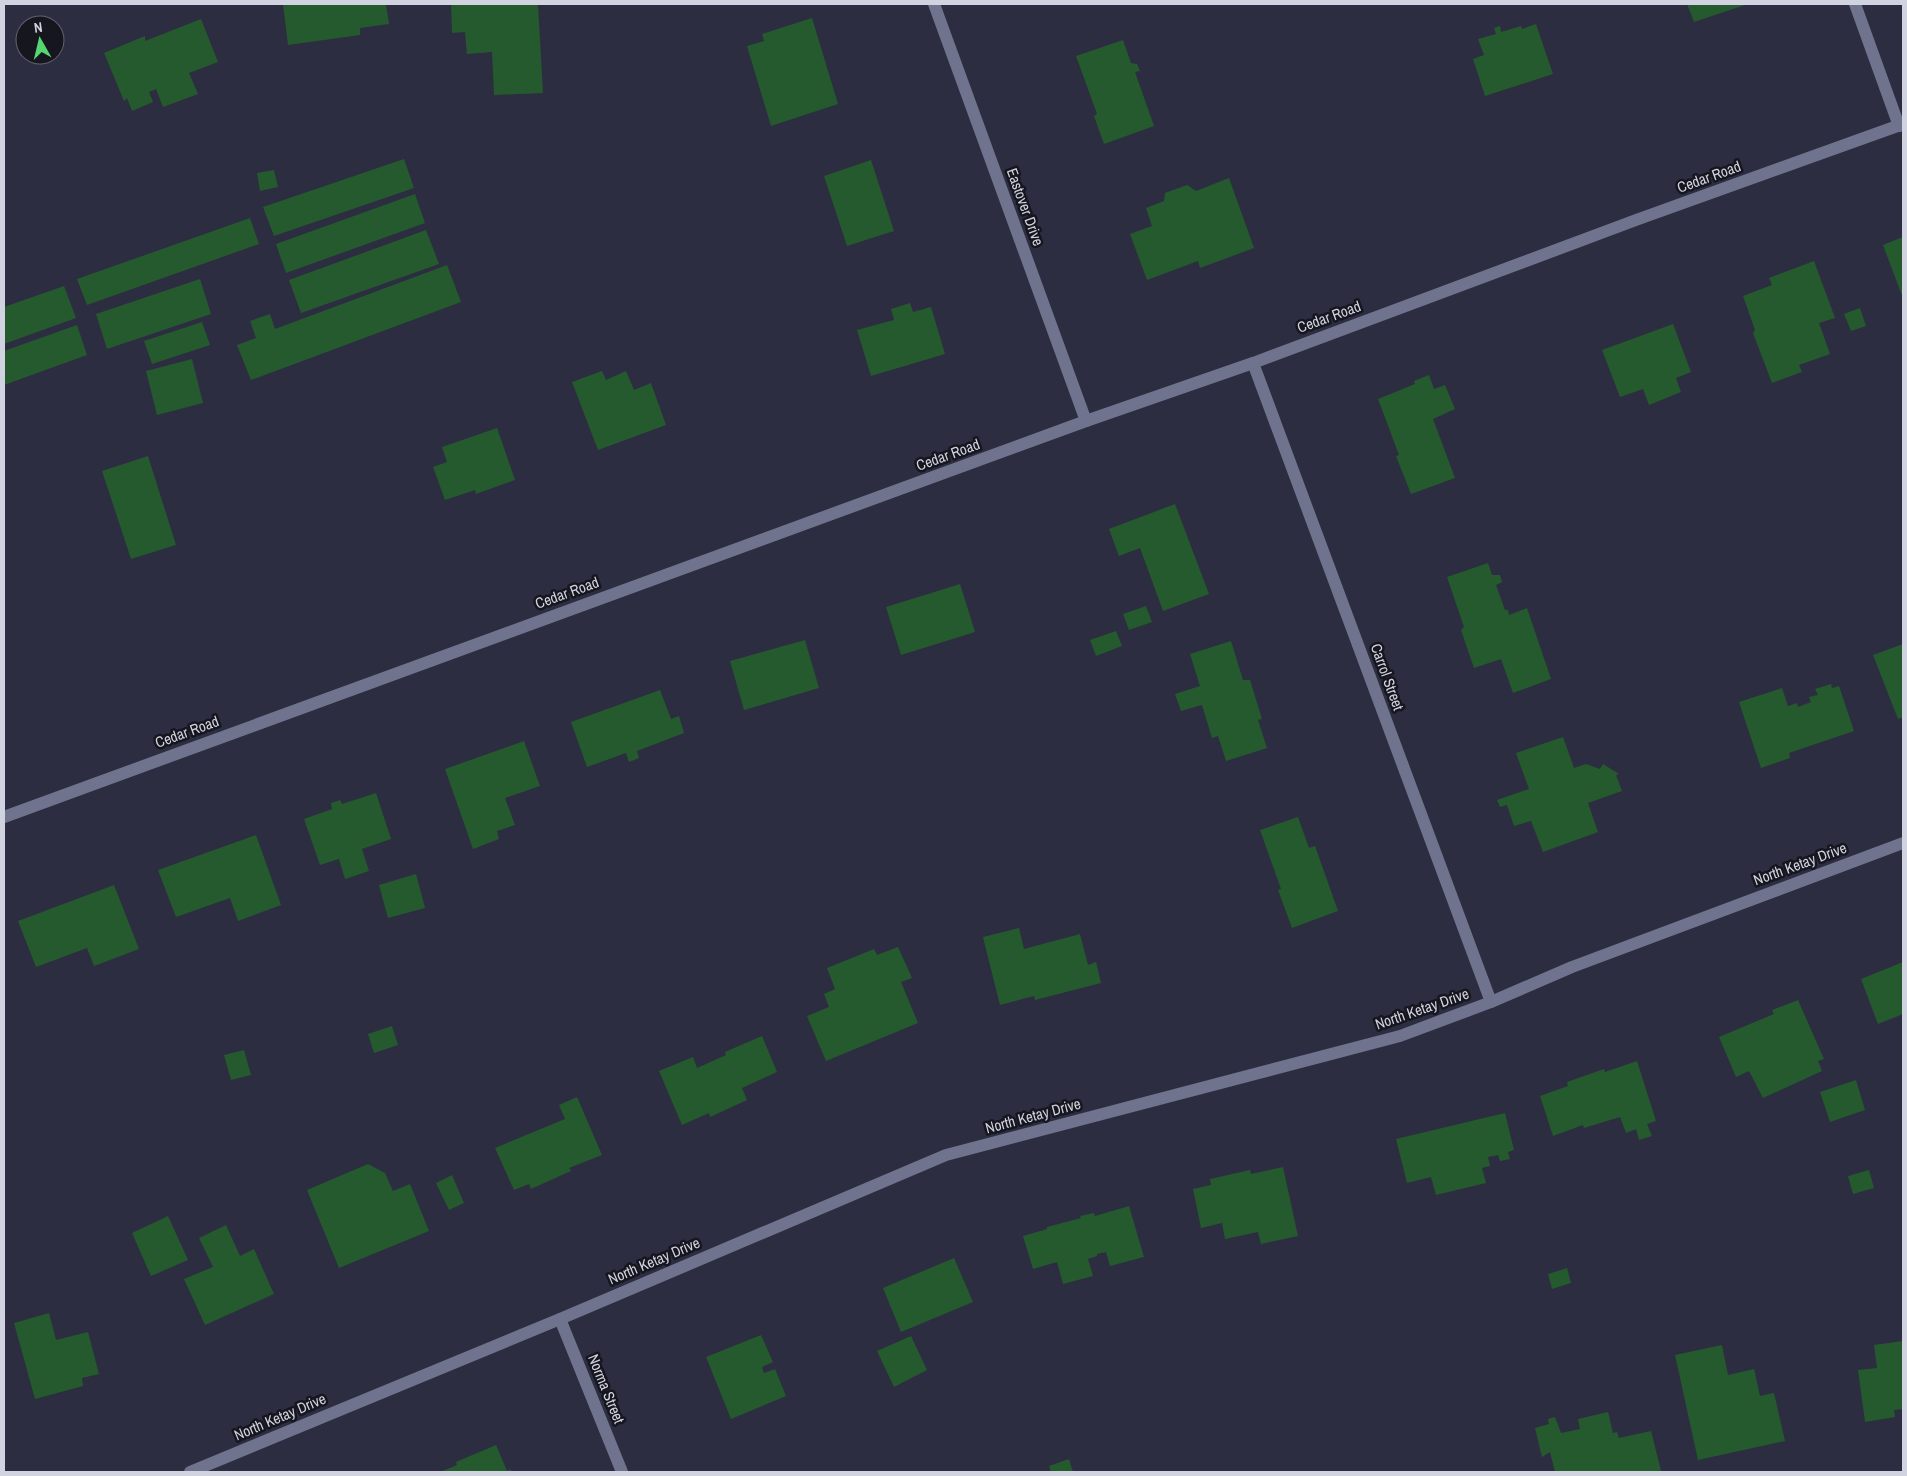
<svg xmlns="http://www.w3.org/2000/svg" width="1907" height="1476" font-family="'Archivo Narrow',sans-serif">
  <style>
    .building { fill: #255a2f }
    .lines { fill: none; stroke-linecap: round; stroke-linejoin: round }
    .minor { stroke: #70738d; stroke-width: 12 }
    .labels { text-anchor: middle; stroke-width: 5; stroke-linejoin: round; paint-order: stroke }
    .street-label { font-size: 15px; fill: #d2d3e0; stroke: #16161f }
  </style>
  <rect width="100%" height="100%" fill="#2c2d40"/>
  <g class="building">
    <path d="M283 4H386L389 24 360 28V35L288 45Z"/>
    <path d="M451 4H538L543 93 494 95 492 52 467 54 465 32 452 33Z"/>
    <path d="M1687 4H1748L1694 22Z"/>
    <path d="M812 18 838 104 771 126 747 46 764 41 762 34Z"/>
    <path d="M201 19 218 62 189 73 198 94 163 107 156 89 149 92 153 102 132 111 127 98 124 101 104 53 145 36V41Z"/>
    <path d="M1536 24 1553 74 1485 96 1473 59 1484 55 1478 39 1496 34 1494 28 1500 26 1501 32 1521 26 1522 29Z"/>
    <path d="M1123 40 1131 63 1137 64 1140 71 1135 72 1154 126 1104 144 1094 116 1097 114 1076 56Z"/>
    <path d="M404 159 414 188 274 236 263 207Z"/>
    <path d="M871 160 894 231 847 246 824 176Z"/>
    <path d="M274 170 278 187 260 191 257 173Z"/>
    <path d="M1229 178 1254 248 1200 268 1198 261 1147 280 1130 234 1152 226 1146 208 1164 201 1165 193 1187 185 1196 191Z"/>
    <path d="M415 194 425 223 286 273 276 244Z"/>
    <path d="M250 218 259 244 87 305 77 279Z"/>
    <path d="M426 230 439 264 301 313 289 280Z"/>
    <path d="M1903 237V298L1883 245Z"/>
    <path d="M1814 261 1835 318 1819 323 1830 354 1799 365 1802 372 1772 383 1753 333 1755 330 1743 296 1772 285 1769 278Z"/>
    <path d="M447 265 461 302 251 380 237 345 256 338 250 321 270 314 275 329Z"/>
    <path d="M200 279 211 314 107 349 96 314Z"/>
    <path d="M64 286 76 318 4 344V307Z"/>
    <path d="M910 303 913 312 931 307 945 354 871 376 857 330 894 320 891 309Z"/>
    <path d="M1860 308 1866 326 1851 331 1844 314Z"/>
    <path d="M202 322 210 345 152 364 144 341Z"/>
    <path d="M1673 324 1691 372 1676 378 1681 392 1649 405 1643 389 1620 397 1602 350Z"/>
    <path d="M77 325 87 355 4 385V351Z"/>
    <path d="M192 359 203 403 157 415 146 371Z"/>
    <path d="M602 371 606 380 626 371 634 390 651 383 666 425 598 450 572 382Z"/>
    <path d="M1429 375 1434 389 1445 385 1455 409 1433 419 1455 478 1411 494 1396 456 1399 455 1378 399 1415 384 1414 381Z"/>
    <path d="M497 428 515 480 476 494 475 490 445 500 433 467 447 462 442 447Z"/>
    <path d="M148 456 176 545 131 559 102 471Z"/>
    <path d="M1175 504 1209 594 1163 611 1140 548 1119 556 1109 529Z"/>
    <path d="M1488 563 1492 575H1500L1502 582 1496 585 1505 610H1508L1509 615 1527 608 1551 679 1513 693 1501 659 1474 668 1461 630 1464 627 1447 577Z"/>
    <path d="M960 584 975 632 901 655 886 607Z"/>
    <path d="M1146 606 1152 622 1129 630 1123 614Z"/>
    <path d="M1116 631 1122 646 1096 656 1090 640Z"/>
    <path d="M805 640 819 688 744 710 730 661Z"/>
    <path d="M1231 641 1243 680H1250L1262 719 1258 720 1267 748 1226 761 1218 736 1212 738 1202 705 1181 711 1175 694 1200 686 1190 654Z"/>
    <path d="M1903 644V717L1898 719 1873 655Z"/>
    <path d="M1831 684 1832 688 1839 686 1854 731 1789 753 1790 758 1761 768 1739 702 1782 688 1788 706 1797 703 1798 707 1811 702 1809 697 1818 695 1815 689Z"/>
    <path d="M660 690 671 719 679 716 684 733 637 751 639 758 629 762 626 753 587 767 571 722Z"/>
    <path d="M1563 737 1574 768 1586 764 1600 769 1603 764 1619 774 1616 775 1622 791 1588 803 1598 832 1543 852 1531 821 1514 826 1507 805 1500 807 1497 800 1529 789 1516 753Z"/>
    <path d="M524 741 540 786 505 798 515 825 497 831 499 839 473 849 445 769Z"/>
    <path d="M376 793 391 839 362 849 369 871 345 879 339 859 320 865 304 819 332 809 331 803 340 800 342 804Z"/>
    <path d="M1298 817 1309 848 1315 846 1338 911 1292 928 1278 890 1281 889 1260 830Z"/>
    <path d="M256 835 281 905 238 921 230 898 176 917 158 870Z"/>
    <path d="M416 874 425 908 388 918 379 885Z"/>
    <path d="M114 885 139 949 94 966 87 948 36 967 18 921Z"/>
    <path d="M1019 928 1024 949 1080 934 1088 965 1096 962 1101 983 1035 1000 1034 996 1000 1005 983 937Z"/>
    <path d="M898 947 912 978 901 982 918 1023 826 1061 807 1016 829 1007 824 994 835 989 827 968 874 949 877 955Z"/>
    <path d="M1903 962V1014L1878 1024 1861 979Z"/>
    <path d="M1798 1000 1824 1059 1818 1061 1822 1071 1763 1098 1749 1071 1736 1077 1719 1037 1774 1014 1772 1010Z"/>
    <path d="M392 1026 398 1045 374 1053 368 1034Z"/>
    <path d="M762 1036 777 1072 742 1088 747 1100 710 1117 709 1113 682 1125 659 1071 693 1057 697 1068 726 1055 725 1052Z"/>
    <path d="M244 1050 251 1075 231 1080 224 1055Z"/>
    <path d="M1637 1061 1656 1121 1647 1124 1652 1136 1639 1140 1636 1129 1626 1133 1620 1117 1584 1128 1583 1125 1553 1136 1540 1096 1568 1086 1567 1082 1604 1069 1605 1072Z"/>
    <path d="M1856 1080 1865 1110 1830 1122 1820 1092Z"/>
    <path d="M577 1097 602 1155 569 1168 571 1171 531 1189 529 1184 514 1190 495 1148 565 1119 559 1105Z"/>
    <path d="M1505 1113 1514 1150 1508 1152 1510 1159 1500 1161 1498 1155 1488 1157 1490 1166 1482 1168 1486 1183 1436 1195 1431 1177 1407 1183 1396 1139Z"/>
    <path d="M368 1164 385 1173 393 1191 410 1184 429 1231 339 1268 307 1190Z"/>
    <path d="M1283 1167 1298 1236 1261 1244 1258 1232 1225 1239 1222 1223 1201 1228 1193 1189 1211 1185 1210 1179 1250 1170 1251 1174Z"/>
    <path d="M1869 1170 1874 1188 1853 1194 1848 1176Z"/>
    <path d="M452 1175 464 1203 449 1210 436 1183Z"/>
    <path d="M1129 1206 1144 1257 1110 1266 1106 1252 1097 1254V1256L1088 1259 1093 1276 1063 1284 1057 1262 1033 1269 1023 1236 1047 1229V1227L1081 1218 1080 1216 1094 1213 1095 1216Z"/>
    <path d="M168 1216 188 1260 151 1276 132 1233Z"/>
    <path d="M226 1225 240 1256 254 1249 274 1294 205 1325 184 1279 213 1267 199 1238Z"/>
    <path d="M954 1258 973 1302 901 1332 883 1288Z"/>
    <path d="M1567 1268 1571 1283 1552 1289 1548 1274Z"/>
    <path d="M49 1313 56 1340 88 1332 99 1374 82 1378 83 1386 35 1399 14 1323Z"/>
    <path d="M761 1335 773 1362 762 1367 764 1373 775 1369 786 1396 731 1419 706 1357Z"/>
    <path d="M911 1336 927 1370 894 1387 877 1351Z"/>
    <path d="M1903 1341V1409L1894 1410 1895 1417 1865 1422 1858 1370 1877 1368 1874 1345Z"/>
    <path d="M1722 1345 1728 1375 1754 1369 1760 1396 1774 1393 1785 1441 1698 1460 1675 1355Z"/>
    <path d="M1608 1412 1613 1433 1617 1432 1619 1438 1651 1431 1661 1471 1555 1472 1550 1452 1542 1457 1535 1428 1549 1424 1548 1419 1555 1417 1561 1433 1580 1429 1578 1419Z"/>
    <path d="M496 1445 507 1471 510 1469 512 1472H440L457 1465 456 1462Z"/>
    <path d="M1069 1459 1073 1472H1051L1049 1466Z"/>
  </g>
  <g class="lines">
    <g class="minor">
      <path d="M934 4 1086 421"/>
      <path d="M1855 4 1899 126"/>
      <path d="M1253 363 1491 1002"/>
      <path d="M4 817 1086 421 1253 363 1636 220 1903 124"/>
      <path d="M560 1319 622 1472"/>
      <path d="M190 1472 560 1319 946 1155 1400 1036 1491 1002 1572 967 1903 843"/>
    </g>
  </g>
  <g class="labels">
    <g class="street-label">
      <text transform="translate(1709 177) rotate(-20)" y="5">Cedar Road</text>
      <text transform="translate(1025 207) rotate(70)" y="5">Eastover Drive</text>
      <text transform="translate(1329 317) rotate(-20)" y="5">Cedar Road</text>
      <text transform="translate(948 455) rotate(-20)" y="5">Cedar Road</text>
      <text transform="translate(567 593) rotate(-20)" y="5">Cedar Road</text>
      <text transform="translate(1387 677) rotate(70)" y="5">Carrol Street</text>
      <text transform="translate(187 732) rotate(-20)" y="5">Cedar Road</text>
      <text transform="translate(1800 864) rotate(-20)" y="5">North Ketay Drive</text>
      <text transform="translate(1422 1009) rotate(-19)" y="5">North Ketay Drive</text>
      <text transform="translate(1033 1116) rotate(-15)" y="5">North Ketay Drive</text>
      <text transform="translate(654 1261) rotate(-23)" y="5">North Ketay Drive</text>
      <text transform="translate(606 1389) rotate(68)" y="5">Norma Street</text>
      <text transform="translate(280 1417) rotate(-23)" y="5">North Ketay Drive</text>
    </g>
  </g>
  <rect width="1907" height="1476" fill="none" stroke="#d2d3e0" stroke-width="10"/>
  <g transform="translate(40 40) rotate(352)"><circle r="24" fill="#16161f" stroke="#61626c"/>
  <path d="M0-4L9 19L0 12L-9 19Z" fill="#56d671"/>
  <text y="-8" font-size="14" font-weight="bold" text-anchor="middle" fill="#d2d3e0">N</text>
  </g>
</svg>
